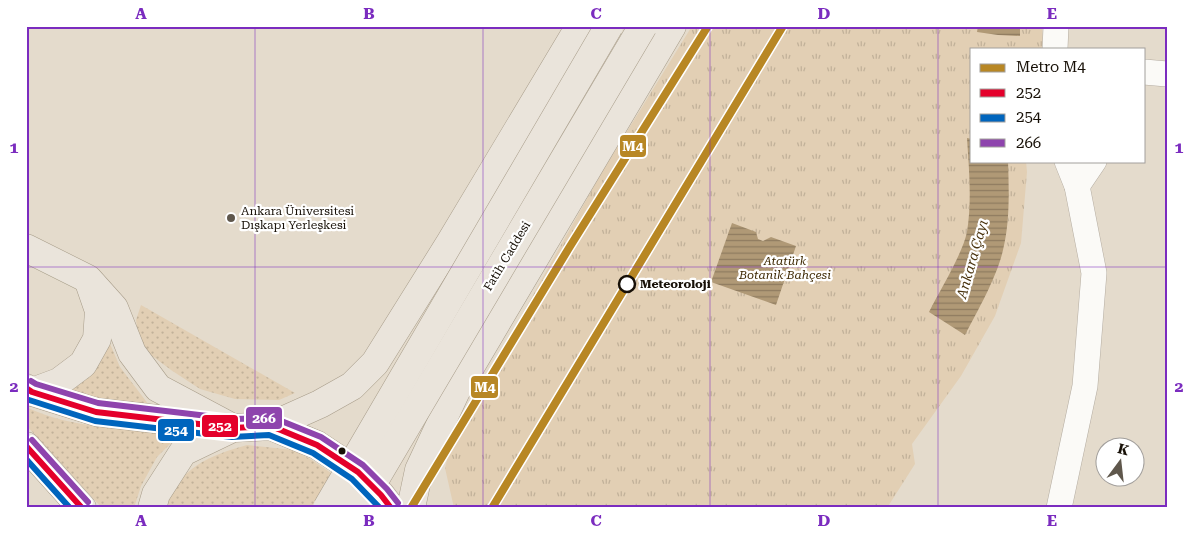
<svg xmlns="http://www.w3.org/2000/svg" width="1193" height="534" font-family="'Roboto Serif',serif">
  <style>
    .grass { fill: url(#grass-dots) }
    .park { fill: url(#park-tufts) }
    .water { fill: url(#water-rules) }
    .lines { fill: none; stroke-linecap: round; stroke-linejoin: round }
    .minor-casing { stroke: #b4aca1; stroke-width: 26 }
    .major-casing { stroke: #a79c89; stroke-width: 29 }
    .minor { stroke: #fbfaf7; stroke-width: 25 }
    .major { stroke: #eae4db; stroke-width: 28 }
    .major-bridge-casing { stroke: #a79c89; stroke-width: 29; stroke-linecap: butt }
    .major-bridge { stroke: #eae4db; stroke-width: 28 }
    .bus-1-casing { stroke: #fff; stroke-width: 10 }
    .bus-2-casing { stroke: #fff; stroke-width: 10 }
    .bus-3-casing { stroke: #fff; stroke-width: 10 }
    .bus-1 { stroke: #e4002b; stroke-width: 6 }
    .bus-2 { stroke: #0065bd; stroke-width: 6 }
    .bus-3 { stroke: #8e44ad; stroke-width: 6 }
    .metro-1-casing { stroke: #fff; stroke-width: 11 }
    .metro-1 { stroke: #b88724; stroke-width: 8 }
    .grid { fill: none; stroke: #7b2cbf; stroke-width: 1; stroke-opacity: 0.55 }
    .poi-dot { fill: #5f574c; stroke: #fff; stroke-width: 2 }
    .stop-dot { fill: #fff; stroke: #171007; stroke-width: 2.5 }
    .bus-dot { fill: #171007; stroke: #fff; stroke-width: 2 }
    .labels { text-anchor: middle; stroke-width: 4.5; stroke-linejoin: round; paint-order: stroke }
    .poi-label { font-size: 12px; fill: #171007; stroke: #fff; text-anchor: start }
    .street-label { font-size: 12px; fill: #171007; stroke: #fff }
    .park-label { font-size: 12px; font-style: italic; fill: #3f2a04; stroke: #fff }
    .stop-label { font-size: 12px; font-weight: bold; fill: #171007; stroke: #fff; text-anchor: start }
    .water-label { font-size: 14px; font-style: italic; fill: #4a340f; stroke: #fff }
    .line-badge { stroke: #fff; stroke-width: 2 }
    .badge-label { font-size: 14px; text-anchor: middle; font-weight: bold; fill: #fff }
    .neatline { fill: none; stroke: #7b2cbf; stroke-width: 2 }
    .grid-label { font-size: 16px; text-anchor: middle; font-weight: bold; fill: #7b2cbf }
  </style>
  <defs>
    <pattern id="grass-dots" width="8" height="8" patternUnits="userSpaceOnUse" patternTransform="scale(1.25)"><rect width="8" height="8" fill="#e2cfb4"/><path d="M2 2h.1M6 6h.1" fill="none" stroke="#c1b199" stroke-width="1.8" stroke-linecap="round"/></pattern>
    <pattern id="park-tufts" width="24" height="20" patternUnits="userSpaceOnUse" patternTransform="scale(1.25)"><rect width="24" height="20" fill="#e2cfb4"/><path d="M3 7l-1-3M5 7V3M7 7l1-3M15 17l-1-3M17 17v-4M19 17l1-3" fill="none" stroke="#c1b199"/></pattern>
    <pattern id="water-rules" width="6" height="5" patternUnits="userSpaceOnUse" patternTransform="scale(1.25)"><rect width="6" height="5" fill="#b09976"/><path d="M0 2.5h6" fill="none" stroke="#8e7b5f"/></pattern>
  </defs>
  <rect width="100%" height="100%" fill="#e4dbcc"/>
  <g class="grass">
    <path d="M141 305 295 393 279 400 235 399 200 389 171 370 143 349 138 333 136 320Z"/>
    <path d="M108 339 120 367 152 409 66 394C87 377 102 367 108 339Z"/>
    <path d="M26 407C75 430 123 428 176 429L179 432 178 436 157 457 141 486 134 508H102L26 425Z"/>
    <path d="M247 445 293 450 312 460 331 473 353 508H166C177 468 211 455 247 445Z"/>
  </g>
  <path class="park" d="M692 26H1042L1043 49H972V161H1026L1027 172 1021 243 995 316 961 376 912 444 915 464 887 508H454L445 468 452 439 602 172Z"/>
  <g class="water">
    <path d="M978 26H1020V36L998 35 977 32Z"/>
    <path d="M967 138 972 139V161H1008C1009 190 1010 222 1003 250 997 277 978 310 965 335L929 312C940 290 962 255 967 232 972 201 969 169 967 138Z"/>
    <path d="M732 223 756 232 758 239 763 241 771 237 796 246 776 305 711 282Z"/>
  </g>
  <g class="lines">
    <defs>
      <g id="minor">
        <path d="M1055 49 1056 26"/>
        <path d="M1144 72 1167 74"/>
        <path d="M1077 186 1094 161"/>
        <path d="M1059 508 1085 386 1094 273 1077 186 1067 161"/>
      </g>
      <g id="major">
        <path d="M26 248 88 279 114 308 132 353 158 388 233 428"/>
        <path d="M26 388 32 392 96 412 216 426"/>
        <path d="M32 392 59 382 83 364 97 339 99 311 90 285"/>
        <path d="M271 426 320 404 352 386 375 363 450 243 580 26"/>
        <path d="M26 446 82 508"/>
        <path d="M152 508 156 494 183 452 233 428 271 426 317 445 358 472 381 495 391 508"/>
        <path d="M411 508 419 470 456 391 672 26"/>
      </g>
    </defs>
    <use href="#minor" class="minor-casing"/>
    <use href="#major" class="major-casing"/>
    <use href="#minor" class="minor"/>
    <use href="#major" class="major"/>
    <defs>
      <g id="major-bridge">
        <path d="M327 508 609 26"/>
        <path d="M358 508 643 26"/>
      </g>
    </defs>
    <use href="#major-bridge" class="major-bridge-casing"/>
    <use href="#major-bridge" class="major-bridge"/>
    <defs>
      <g id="bus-1">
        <path d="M26 388 32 392 96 412 233 428 271 426 317 445 358 472 381 495 391 508"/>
        <path d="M26 446 82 508"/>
      </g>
      <g id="bus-2">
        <path d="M26 399 95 421 232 437 269 435 313 453 352 479 380 508"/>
        <path d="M26 459 70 508"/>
      </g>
      <g id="bus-3">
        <path d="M31 381 36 384 98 403 233 419 274 418 321 437 363 465 387 489 398 503"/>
        <path d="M32 440 88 502"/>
      </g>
    </defs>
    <use href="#bus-1" class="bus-1-casing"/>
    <use href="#bus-2" class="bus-2-casing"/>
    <use href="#bus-3" class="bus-3-casing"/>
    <use href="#bus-1" class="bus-1"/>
    <use href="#bus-2" class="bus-2"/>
    <use href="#bus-3" class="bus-3"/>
    <defs>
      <g id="metro-1">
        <path d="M411 508 569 248 708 26"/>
        <path d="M492 508 783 26"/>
      </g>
    </defs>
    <use href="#metro-1" class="metro-1-casing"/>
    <use href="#metro-1" class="metro-1"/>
  </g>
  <path class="grid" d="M255 26V508M483 26V508M710 26V508M938 26V508M26 267H1167"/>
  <circle class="poi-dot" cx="231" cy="218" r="5"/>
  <circle class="stop-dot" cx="627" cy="284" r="8"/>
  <circle class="bus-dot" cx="342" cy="451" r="4.5"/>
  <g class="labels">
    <g class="poi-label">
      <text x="241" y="215">Ankara Üniversitesi<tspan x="241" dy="14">Dışkapı Yerleşkesi</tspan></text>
    </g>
    <g class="street-label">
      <text transform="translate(507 256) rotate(-59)" y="4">Fatih Caddesi</text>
    </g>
    <g class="park-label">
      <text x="785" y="265">Atatürk<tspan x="785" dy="14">Botanik Bahçesi</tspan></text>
    </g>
    <g class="stop-label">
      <text x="640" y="288">Meteoroloji</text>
    </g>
    <g class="water-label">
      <text transform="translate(972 259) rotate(-74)" y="5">Ankara Çayı</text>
    </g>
  </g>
  <g class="line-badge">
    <rect x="619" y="134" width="28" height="24" rx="5" fill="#b88724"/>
    <rect x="470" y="375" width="29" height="24" rx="5" fill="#b88724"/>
    <rect x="245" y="406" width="38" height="24" rx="5" fill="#8e44ad"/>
    <rect x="201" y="414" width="38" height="24" rx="5" fill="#e4002b"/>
    <rect x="157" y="418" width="38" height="24" rx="5" fill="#0065bd"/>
  </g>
  <g class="badge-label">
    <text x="633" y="151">M4</text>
    <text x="485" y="392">M4</text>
    <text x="264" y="423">266</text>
    <text x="220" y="431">252</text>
    <text x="176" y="435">254</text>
  </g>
  <rect width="1193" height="534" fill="none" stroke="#ffffff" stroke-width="55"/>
  <rect x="970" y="48" width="175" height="115" fill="#ffffff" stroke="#a29f9c"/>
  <rect x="980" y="64" width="25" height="8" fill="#b88724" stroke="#a29f9c"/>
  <text x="1016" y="72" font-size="15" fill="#171007">Metro M4</text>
  <rect x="980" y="89" width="25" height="8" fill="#e4002b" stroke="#a29f9c"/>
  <text x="1016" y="98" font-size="15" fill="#171007">252</text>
  <rect x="980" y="114" width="25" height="8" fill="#0065bd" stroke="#a29f9c"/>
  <text x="1016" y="122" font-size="15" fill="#171007">254</text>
  <rect x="980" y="139" width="25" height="8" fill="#8e44ad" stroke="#a29f9c"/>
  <text x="1016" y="148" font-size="15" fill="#171007">266</text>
  <g transform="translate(1120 462) rotate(15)"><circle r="24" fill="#ffffff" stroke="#a29f9c"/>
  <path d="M0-4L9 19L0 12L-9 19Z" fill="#5f574c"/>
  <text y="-8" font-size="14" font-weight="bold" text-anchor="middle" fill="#171007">K</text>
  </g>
  <rect x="28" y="28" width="1138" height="478" class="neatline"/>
  <g class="grid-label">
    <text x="141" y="19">A</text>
    <text x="369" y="19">B</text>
    <text x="596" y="19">C</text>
    <text x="824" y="19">D</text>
    <text x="1052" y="19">E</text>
    <text x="14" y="153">1</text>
    <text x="1179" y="153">1</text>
    <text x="14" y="392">2</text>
    <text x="1179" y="392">2</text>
    <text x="141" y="526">A</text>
    <text x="369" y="526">B</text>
    <text x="596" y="526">C</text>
    <text x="824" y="526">D</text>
    <text x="1052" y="526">E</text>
  </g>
</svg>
